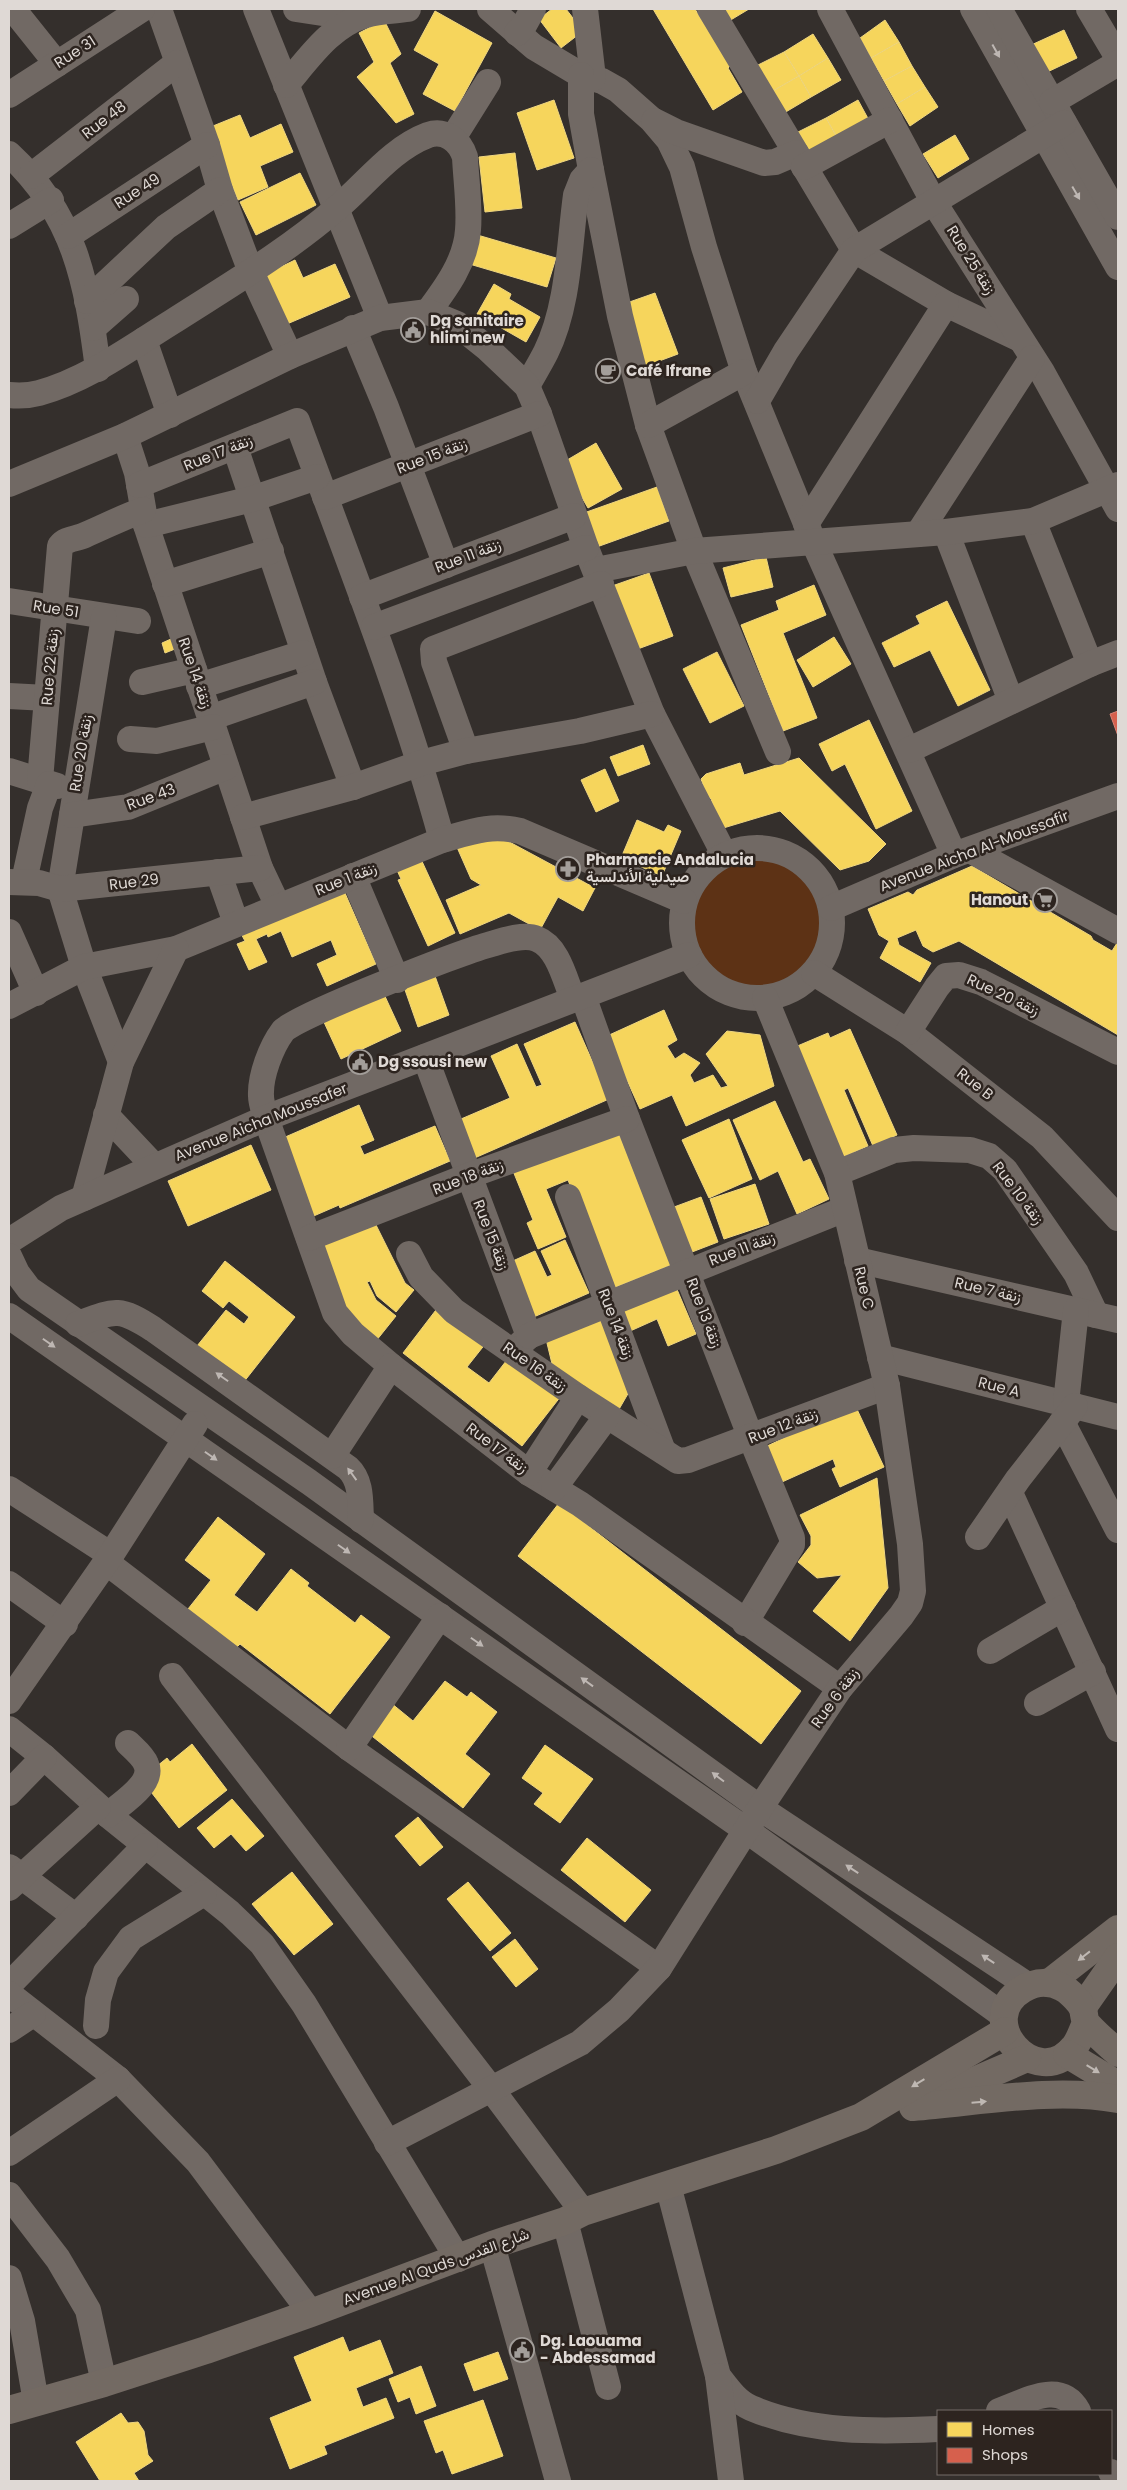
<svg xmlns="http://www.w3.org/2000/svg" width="1127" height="2490" font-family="Poppins,Vazirmatn,sans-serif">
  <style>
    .green { fill: #5d3215 }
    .homes { fill: #f6d55c; stroke: #efd680 }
    .shops { fill: #d6604d; stroke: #d98476 }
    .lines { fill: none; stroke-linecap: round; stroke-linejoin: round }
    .minor { stroke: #716964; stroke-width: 26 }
    .major { stroke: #736a63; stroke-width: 28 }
    .oneway { fill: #beb7b3 }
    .oneway2 { fill: #bfb8b3 }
    .labels { text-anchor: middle; stroke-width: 5; stroke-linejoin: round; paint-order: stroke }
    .street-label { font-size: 15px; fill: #dfd9d5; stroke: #2d241f }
    .poi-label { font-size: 15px; font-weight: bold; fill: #dfd9d5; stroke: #2d241f; text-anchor: start }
  </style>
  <rect width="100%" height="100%" fill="#342f2c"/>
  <circle class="green" cx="755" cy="924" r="66"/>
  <g class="homes">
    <path d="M552 9H566L583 31 561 48 539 19Z"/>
    <path d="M653 9H695L730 66 728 68 742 92 713 110Z"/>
    <path d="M722 9H749L729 21Z"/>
    <path d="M435 11 492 43 455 111 423 94 439 64 414 50Z"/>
    <path d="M384 20 401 54 390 63 414 114 396 123 357 77 374 62 359 33Z"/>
    <path d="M885 20 899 42 871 58 860 38Z"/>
    <path d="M1064 30 1077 58 1043 74 1029 46Z"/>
    <path d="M813 34 828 58 799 76 784 52Z"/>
    <path d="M899 42 912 66 884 81 871 58Z"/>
    <path d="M784 52 799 76 771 92 756 66Z"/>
    <path d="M828 58 841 80 811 97 799 76Z"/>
    <path d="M912 66 925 87 897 104 884 81Z"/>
    <path d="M799 76 811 97 784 113 771 92Z"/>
    <path d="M925 87 938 107 910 126 897 104Z"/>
    <path d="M554 100 574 158 537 170 517 113Z"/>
    <path d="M858 100 871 124 839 141 826 118Z"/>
    <path d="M240 115 250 138 281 124 293 152 260 166 268 187 238 200 208 128Z"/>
    <path d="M826 118 839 141 812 156 798 132Z"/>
    <path d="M955 135 969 159 938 178 923 154Z"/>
    <path d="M515 153 522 208 485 212 479 157Z"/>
    <path d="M300 173 316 205 256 235 240 202Z"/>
    <path d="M474 234 556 258 547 287 466 263Z"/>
    <path d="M295 260 303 278 335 264 350 297 287 324 264 275Z"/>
    <path d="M494 284 511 294 509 299 540 317 526 342 477 314Z"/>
    <path d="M655 293 678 354 643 367 621 305Z"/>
    <path d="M596 443 622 489 588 508 562 463Z"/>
    <path d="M657 487 669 521 594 548 581 514Z"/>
    <path d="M766 557 773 587 731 597 723 568Z"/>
    <path d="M649 573 673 636 635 650 612 586Z"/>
    <path d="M814 585 826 615 783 633 817 718 783 731 741 625 779 610 776 601Z"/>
    <path d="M947 601 990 690 958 706 930 650 894 667 882 643 920 624 916 616Z"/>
    <path d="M834 637 851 664 813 687 797 660Z"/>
    <path d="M171 639 175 649 165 653 162 643Z"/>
    <path d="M717 652 744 706 710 723 683 669Z"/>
    <path d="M869 720 912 811 876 829 845 764 832 771 819 744Z"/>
    <path d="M643 745 650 764 618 776 610 757Z"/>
    <path d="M799 758 886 844 869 861 840 870 780 811 720 829 711 799 706 794 701 779 706 774 740 763 744 775Z"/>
    <path d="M605 769 619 801 596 812 581 780Z"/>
    <path d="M637 820 664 832 668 825 681 831 662 876 621 858Z"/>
    <path d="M489 831 595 888 583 911 558 897 540 930 509 913 460 934 446 900 481 885 471 879 456 845Z"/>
    <path d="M420 857 455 933 428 946 398 880 401 879 396 868Z"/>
    <path d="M972 866 1091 936 1093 940 1112 951 1117 943 1118 944V1035L959 941 933 952 923 946 916 930 897 938 899 945 931 963 920 982 880 958 889 941 879 935 868 909 908 892 913 895 917 890Z"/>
    <path d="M341 884 376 964 327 986 317 964 337 955 331 940 292 957 281 931 268 937 267 934 256 939 267 962 249 970 237 944 245 941 239 930Z"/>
    <path d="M435 976 449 1015 418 1027 404 987Z"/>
    <path d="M383 992 401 1031 341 1059 323 1020Z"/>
    <path d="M664 1010 677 1040 667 1046 675 1059 684 1053 700 1063 690 1075 694 1083 713 1075 721 1088 728 1086 706 1054 727 1031 760 1035 774 1086 686 1126 672 1095 640 1109 607 1036Z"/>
    <path d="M575 1022 609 1099 470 1160 454 1122 510 1098 491 1056 517 1044 536 1087 542 1085 524 1044Z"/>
    <path d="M850 1029 897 1135 873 1146 848 1088 844 1090 868 1146 843 1157 795 1047 828 1033 830 1038Z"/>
    <path d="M775 1101 803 1162 810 1159 829 1199 797 1214 778 1171 760 1180 733 1120Z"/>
    <path d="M359 1105 374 1140 360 1146 364 1155 435 1126 450 1161 340 1208 339 1205 309 1218 276 1141Z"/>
    <path d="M729 1119 752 1179 709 1198 682 1140Z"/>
    <path d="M616 1126 671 1265 611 1289 568 1180 546 1189 566 1237 538 1249 527 1223 533 1220 511 1166Z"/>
    <path d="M251 1145 271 1190 188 1226 168 1181Z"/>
    <path d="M755 1184 769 1224 724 1239 710 1199Z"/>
    <path d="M701 1197 718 1242 692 1252 674 1207Z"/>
    <path d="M371 1215 405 1283 414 1290 396 1312 377 1296 370 1281 367 1282 376 1300 396 1316 376 1341 352 1323 313 1244Z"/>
    <path d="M565 1240 589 1293 529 1319 506 1264 535 1251 547 1277 552 1275 541 1251Z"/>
    <path d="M225 1261 295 1317 243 1383 197 1346 226 1310 244 1324 249 1317 229 1301 223 1308 202 1291Z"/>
    <path d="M673 1280 696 1334 668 1346 657 1319 628 1332 616 1304Z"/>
    <path d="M439 1306 486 1343 467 1367 489 1383 510 1356 561 1396 522 1446 403 1353Z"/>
    <path d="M605 1314 633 1385 618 1411 553 1368 546 1339Z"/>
    <path d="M855 1405 884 1467 840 1487 832 1469 836 1467 833 1459 782 1482 765 1447Z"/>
    <path d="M877 1478 888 1588 850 1641 813 1611 842 1575 817 1578 798 1562 811 1545V1536L800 1515Z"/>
    <path d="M559 1503 801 1691 761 1744 518 1556Z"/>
    <path d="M218 1517 265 1554 234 1595 257 1612 291 1569 309 1583 307 1586 355 1623 361 1615 390 1637 330 1714 240 1644 237 1647 188 1609 211 1580 185 1560Z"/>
    <path d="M445 1681 467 1697 471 1692 497 1712 465 1754 490 1774 463 1808 368 1733 391 1703 413 1721Z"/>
    <path d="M192 1744 227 1790 179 1828 141 1779 167 1758 170 1762Z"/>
    <path d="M545 1745 593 1779 560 1823 534 1804 543 1793 522 1778Z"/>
    <path d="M232 1799 264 1836 246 1851 231 1834 214 1848 197 1828Z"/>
    <path d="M418 1817 443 1847 420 1866 395 1836Z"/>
    <path d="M587 1838 651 1890 625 1922 561 1870Z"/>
    <path d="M292 1872 333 1924 294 1955 252 1904Z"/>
    <path d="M468 1882 511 1933 490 1951 447 1899Z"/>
    <path d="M515 1939 538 1969 516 1987 492 1957Z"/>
    <path d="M343 2337 349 2352 380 2340 393 2373 356 2388 363 2407 386 2398 394 2418 324 2446 327 2454 290 2469 270 2418 312 2401 294 2357Z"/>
    <path d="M498 2352 508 2379 474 2391 464 2364Z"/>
    <path d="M421 2366 436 2406 416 2414 410 2397 398 2402 389 2379Z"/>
    <path d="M483 2400 503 2456 452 2474 443 2450 436 2453 424 2421Z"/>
    <path d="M121 2413 128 2423 138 2422 144 2431 148 2455 153 2461 134 2473 139 2481H100L76 2442Z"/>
  </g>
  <path class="shops" d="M1118 711V736L1110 714Z"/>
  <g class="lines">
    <g class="minor">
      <path d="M13 9 57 64"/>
      <path d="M159 9 207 145 220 190 251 272 290 356"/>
      <path d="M256 9 380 318"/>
      <path d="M296 9 355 18"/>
      <path d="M490 9 534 47 581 75 602 81 618 90 652 120 669 140 682 167 704 247 744 372 814 543 954 855"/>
      <path d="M585 9 593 78"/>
      <path d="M710 9 854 250 946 304 1020 339"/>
      <path d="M830 9 933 201 1042 372 1118 509"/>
      <path d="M973 9 1118 267"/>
      <path d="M999 9 1118 217"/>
      <path d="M1089 9 1118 58"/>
      <path d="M517 33 523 27 533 9"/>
      <path d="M581 75V114L591 170 620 316 648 425 694 551 778 752"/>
      <path d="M286 85C309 58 331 25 366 15 379 11 394 11 408 9"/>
      <path d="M9 95 142 9"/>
      <path d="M1052 102 1118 63"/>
      <path d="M654 121 676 132 764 163 775 162 796 153"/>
      <path d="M453 138 488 82"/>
      <path d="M9 154C75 215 87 282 98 369"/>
      <path d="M804 167 890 120"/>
      <path d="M31 176 177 63"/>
      <path d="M9 226 51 200"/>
      <path d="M68 236 207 145"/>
      <path d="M87 301 166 227 220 190"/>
      <path d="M93 328 126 299"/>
      <path d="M353 328 386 407 446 565"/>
      <path d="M144 340 170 415"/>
      <path d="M527 386C533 375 540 364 546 352 569 305 569 246 576 195L582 180 591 170"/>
      <path d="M9 395C19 396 28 396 39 393 87 380 130 348 172 322 228 286 286 252 337 208 366 184 391 149 428 135 445 129 460 141 465 157 466 180 470 206 468 230 466 261 446 288 428 312"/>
      <path d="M757 401 786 351 854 250 1064 123"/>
      <path d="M648 425 744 372"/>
      <path d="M125 436 137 473 146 525 260 868 278 906"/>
      <path d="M235 447 314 682 353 787"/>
      <path d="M9 484 125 436 290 356 380 318 428 312 457 324 487 348 527 386 539 414 586 548 652 714 724 854"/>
      <path d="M139 485 297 421C348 560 403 697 442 840"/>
      <path d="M325 497 539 414"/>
      <path d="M1033 521 1090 664"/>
      <path d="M806 524 946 304"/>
      <path d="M146 525 252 499 317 477"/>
      <path d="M946 532 1011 701"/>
      <path d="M918 534 1032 358"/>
      <path d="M596 570 694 551 946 532 1033 521 1118 485"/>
      <path d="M165 584 271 551"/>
      <path d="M362 597 574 516"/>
      <path d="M9 601 138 621"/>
      <path d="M104 617 60 889 84 967 121 1062"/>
      <path d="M374 627 586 548"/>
      <path d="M142 682 194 670"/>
      <path d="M199 686 304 653"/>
      <path d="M9 696 47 698"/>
      <path d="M210 718 314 682"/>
      <path d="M130 739 157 741 213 727"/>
      <path d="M909 750 1090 664 1118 653"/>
      <path d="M466 751 434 662 433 649 601 584"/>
      <path d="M9 771 57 786"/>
      <path d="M40 780 60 546C66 538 77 539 85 535 106 526 121 518 143 510"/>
      <path d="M72 815 128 807 226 767"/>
      <path d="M243 817 353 787 421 763 466 751 580 731 652 714"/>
      <circle cx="757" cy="923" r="75"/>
      <path d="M970 850 1118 931"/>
      <path d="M218 872 236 923"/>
      <path d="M353 876 397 980"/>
      <path d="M24 881 40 808 49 784"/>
      <path d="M9 882 39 883 60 889 260 868"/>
      <path d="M831 908 954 855 1118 796"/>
      <path d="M9 932 36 993"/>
      <path d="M814 973 908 1032 1042 1137 1118 1218"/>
      <path d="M583 996 627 1119 751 1438 792 1538V1545L745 1623"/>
      <path d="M573 999C565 980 558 947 537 939 523 933 502 941 488 945 462 952 293 1017 283 1031 271 1047 260 1076 261 1096 261 1103 264 1111 266 1118L335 1313 353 1334 391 1366 529 1473 580 1504 840 1688"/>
      <path d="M9 1006 84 967 176 949 442 840C471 832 490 824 520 831L684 901"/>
      <path d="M908 1032 937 987 946 976 959 975 981 982 1118 1052"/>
      <path d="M425 1057 529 1336 516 1348"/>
      <path d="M106 1115 154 1166"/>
      <path d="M837 1173 894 1150 914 1148 970 1150 989 1156 1005 1170 1076 1273 1096 1315"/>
      <path d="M568 1197 663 1451"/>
      <path d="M84 1198 121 1062 176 949"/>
      <path d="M309 1238 468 1176 627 1119"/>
      <path d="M9 1241 61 1208 266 1118 689 955"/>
      <path d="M409 1254 421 1277 454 1311 578 1397 678 1461 688 1460 887 1386"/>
      <path d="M9 1256 17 1273 29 1289 309 1482 760 1808 1029 1986"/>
      <path d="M857 1260 1118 1320"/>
      <path d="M9 1316 746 1830 1004 2016"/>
      <path d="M78 1324C115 1310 119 1307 153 1329L348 1468C362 1481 360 1502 361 1520"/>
      <path d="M529 1336 845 1209"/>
      <path d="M880 1357 1118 1417"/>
      <path d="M1066 1403 1076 1310"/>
      <path d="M1062 1422 1118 1530"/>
      <path d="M332 1456 391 1366"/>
      <path d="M529 1473 578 1397"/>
      <path d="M554 1488 607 1416"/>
      <path d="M9 1489 111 1555"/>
      <path d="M1010 1493 1118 1729"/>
      <path d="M978 1537 1018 1479 1075 1406"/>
      <path d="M106 1562 349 1748 659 1968"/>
      <path d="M9 1584 65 1624"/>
      <path d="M990 1651 1063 1608"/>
      <path d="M172 1676 492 2090 583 2212"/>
      <path d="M9 1701 111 1555 195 1424"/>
      <path d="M1037 1703 1093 1672"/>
      <path d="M9 1729 44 1757 108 1815 230 1913 262 1944 304 2004 458 2259"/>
      <path d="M349 1748 440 1616"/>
      <path d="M9 1793 44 1757"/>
      <path d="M108 1815C120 1804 155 1784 146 1764 143 1756 134 1749 128 1743"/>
      <path d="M9 1867 76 1917"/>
      <path d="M9 1888 98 1807"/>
      <path d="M9 1985 145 1846"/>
      <path d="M9 1994 118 2079 198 2162 311 2313"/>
      <path d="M96 2026 98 2000 106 1972 131 1938 204 1893"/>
      <path d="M9 2030 33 2014"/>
      <path d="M387 2143 580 2043 619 2010 659 1968 760 1808 840 1688 901 1616 910 1603 913 1591 910 1544 887 1386 837 1173 765 998"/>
      <path d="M9 2153 118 2079"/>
      <path d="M668 2185 718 2376C728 2389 737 2402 751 2408 810 2433 876 2432 938 2429"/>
      <path d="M9 2195 58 2259 88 2310 104 2383"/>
      <path d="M565 2221 608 2387"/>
      <path d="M492 2245 558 2481"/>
      <path d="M9 2278 22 2321 36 2402"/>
      <path d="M718 2376 731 2481"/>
      <path d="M999 2411C1025 2402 1060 2379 1078 2411"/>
      <path d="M1111 2472 1116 2481"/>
    </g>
    <g class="major">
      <path d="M1049 1983 1118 1929"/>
      <path d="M1083 2007 1118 1957"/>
      <path d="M1086 2023C1082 2031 1080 2040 1074 2047 1037 2094 971 2020 1023 1989 1036 1981 1051 1981 1063 1988 1069 1991 1079 2001 1082 2007 1085 2012 1083 2020 1088 2025 1097 2035 1108 2044 1118 2053"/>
      <path d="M1067 2054 1118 2085"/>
      <path d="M932 2099 1027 2058"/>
      <path d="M913 2107C978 2102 1054 2087 1118 2099"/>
      <path d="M9 2410 104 2383 206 2350 311 2313 492 2245 565 2221 583 2212 776 2150 861 2117 1005 2031"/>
    </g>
  </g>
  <defs><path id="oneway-solid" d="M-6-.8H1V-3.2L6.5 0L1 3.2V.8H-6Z" transform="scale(1.25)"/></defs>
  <g class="oneway">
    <use href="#oneway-solid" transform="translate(996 51) rotate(61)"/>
    <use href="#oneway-solid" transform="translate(1076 193) rotate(60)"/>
    <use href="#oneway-solid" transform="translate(49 1343) rotate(35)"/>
    <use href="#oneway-solid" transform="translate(222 1377) rotate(-145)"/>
    <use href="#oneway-solid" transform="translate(211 1456) rotate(35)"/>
    <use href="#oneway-solid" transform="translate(352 1474) rotate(-126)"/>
    <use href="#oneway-solid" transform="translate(344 1549) rotate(35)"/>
    <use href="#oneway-solid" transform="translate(477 1642) rotate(35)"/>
    <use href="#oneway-solid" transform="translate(587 1682) rotate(-144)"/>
    <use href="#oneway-solid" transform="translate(718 1777) rotate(-143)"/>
    <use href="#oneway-solid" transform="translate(852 1869) rotate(-147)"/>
    <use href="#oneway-solid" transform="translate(988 1959) rotate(-147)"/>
  </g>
  <g class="oneway2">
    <use href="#oneway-solid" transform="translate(1084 1956) rotate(142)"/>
    <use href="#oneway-solid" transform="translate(1093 2069) rotate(31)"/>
    <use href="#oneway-solid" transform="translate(918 2083) rotate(149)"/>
    <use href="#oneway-solid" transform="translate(979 2102) rotate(-5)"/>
  </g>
  <defs>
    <symbol id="civic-ring" viewBox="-11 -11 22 22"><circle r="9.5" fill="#2d241f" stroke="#a39e9a" stroke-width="1.5"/><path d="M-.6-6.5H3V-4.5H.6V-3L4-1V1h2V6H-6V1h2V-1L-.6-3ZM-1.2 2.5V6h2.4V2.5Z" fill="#a39e9a"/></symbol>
    <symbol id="cafe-ring" viewBox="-11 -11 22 22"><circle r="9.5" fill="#2d241f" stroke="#a39e9a" stroke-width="1.5"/><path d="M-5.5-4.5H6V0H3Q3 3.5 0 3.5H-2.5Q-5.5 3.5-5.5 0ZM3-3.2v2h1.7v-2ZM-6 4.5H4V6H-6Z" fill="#a39e9a"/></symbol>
    <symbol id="pharmacy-ring" viewBox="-11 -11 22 22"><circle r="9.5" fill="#2d241f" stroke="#a39e9a" stroke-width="1.5"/><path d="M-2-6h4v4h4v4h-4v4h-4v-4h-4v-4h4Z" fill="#a39e9a"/></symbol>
    <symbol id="supermarket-ring" viewBox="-11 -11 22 22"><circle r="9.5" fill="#2d241f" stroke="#a39e9a" stroke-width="1.5"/><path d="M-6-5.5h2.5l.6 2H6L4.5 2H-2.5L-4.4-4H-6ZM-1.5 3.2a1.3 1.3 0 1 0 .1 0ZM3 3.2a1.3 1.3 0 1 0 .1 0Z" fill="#a39e9a"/></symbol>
  </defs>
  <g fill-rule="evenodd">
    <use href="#civic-ring" x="399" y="316" width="28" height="28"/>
    <use href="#cafe-ring" x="594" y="357" width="28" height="28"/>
    <use href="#pharmacy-ring" x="554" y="855" width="28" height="28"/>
    <use href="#supermarket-ring" x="1031" y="886" width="28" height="28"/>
    <use href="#civic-ring" x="346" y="1048" width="28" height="28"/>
    <use href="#civic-ring" x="508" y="2336" width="28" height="28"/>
  </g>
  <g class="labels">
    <g class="street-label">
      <text transform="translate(75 52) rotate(-33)" y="5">Rue 31</text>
      <text transform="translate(104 120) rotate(-38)" y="5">Rue 48</text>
      <text transform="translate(137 191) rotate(-33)" y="5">Rue 49</text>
      <text transform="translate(971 260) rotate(58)" y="5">Rue 25 زنقة</text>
      <text transform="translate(218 453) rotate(-22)" y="5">Rue 17 زنقة</text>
      <text transform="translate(432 456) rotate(-21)" y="5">Rue 15 زنقة</text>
      <text transform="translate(468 556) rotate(-21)" y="5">Rue 11 زنقة</text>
      <text transform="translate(56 609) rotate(9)" y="5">Rue 51</text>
      <text transform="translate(50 667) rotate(-85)" y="5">Rue 22 زنقة</text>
      <text transform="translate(195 673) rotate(71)" y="5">Rue 14 زنقة</text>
      <text transform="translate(81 753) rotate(-81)" y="5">Rue 20 زنقة</text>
      <text transform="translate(151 797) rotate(-20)" y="5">Rue 43</text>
      <text transform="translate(974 851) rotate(-21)" y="5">Avenue Aicha Al-Moussafir</text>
      <text transform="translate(346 879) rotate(-22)" y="5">Rue 1 زنقة</text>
      <text transform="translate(134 882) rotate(-7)" y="5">Rue 29</text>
      <text transform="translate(1003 995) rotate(25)" y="5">Rue 20 زنقة</text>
      <text transform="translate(975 1084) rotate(38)" y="5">Rue B</text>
      <text transform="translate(261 1122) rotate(-22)" y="5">Avenue Aicha Moussafer</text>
      <text transform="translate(468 1177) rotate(-21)" y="5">Rue 18 زنقة</text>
      <text transform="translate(1018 1193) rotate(53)" y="5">Rue 10 زنقة</text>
      <text transform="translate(491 1235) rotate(69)" y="5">Rue 15 زنقة</text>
      <text transform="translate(742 1249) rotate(-21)" y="5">Rue 11 زنقة</text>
      <text transform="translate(864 1288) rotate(77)" y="5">Rue C</text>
      <text transform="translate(988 1290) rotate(13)" y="5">Rue 7 زنقة</text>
      <text transform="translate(704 1313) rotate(69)" y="5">Rue 13 زنقة</text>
      <text transform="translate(616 1324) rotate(69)" y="5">Rue 14 زنقة</text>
      <text transform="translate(535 1367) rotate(35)" y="5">Rue 16 زنقة</text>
      <text transform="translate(999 1387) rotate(14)" y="5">Rue A</text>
      <text transform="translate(783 1426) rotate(-21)" y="5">Rue 12 زنقة</text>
      <text transform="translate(497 1448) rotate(37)" y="5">Rue 17 زنقة</text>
      <text transform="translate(835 1698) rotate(-54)" y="5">Rue 6 زنقة</text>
      <text transform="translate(436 2267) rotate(-20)" y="5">Avenue Al Quds شارع القدس</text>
    </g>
    <g class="poi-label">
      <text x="430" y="326">Dg sanitaire<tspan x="430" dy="17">hlimi new</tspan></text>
      <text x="626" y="376">Café Ifrane</text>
      <text x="586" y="865">Pharmacie Andalucia<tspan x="586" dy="17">صيدلية الأندلسية</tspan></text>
      <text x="1028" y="905" text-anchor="end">Hanout</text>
      <text x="378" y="1067">Dg ssousi new</text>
      <text x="540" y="2346">Dg. Laouama<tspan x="540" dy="17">- Abdessamad</tspan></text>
    </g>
  </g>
  <rect width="1127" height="2490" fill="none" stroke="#dfd9d5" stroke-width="20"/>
  <rect x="937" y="2410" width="175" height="65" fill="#2d241f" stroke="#746c68"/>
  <rect x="947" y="2422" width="25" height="15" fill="#f6d55c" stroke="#746c68"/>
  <text x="982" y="2435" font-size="15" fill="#dfd9d5">Homes</text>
  <rect x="947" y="2448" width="25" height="15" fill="#d6604d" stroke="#746c68"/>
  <text x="982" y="2460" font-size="15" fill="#dfd9d5">Shops</text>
</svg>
